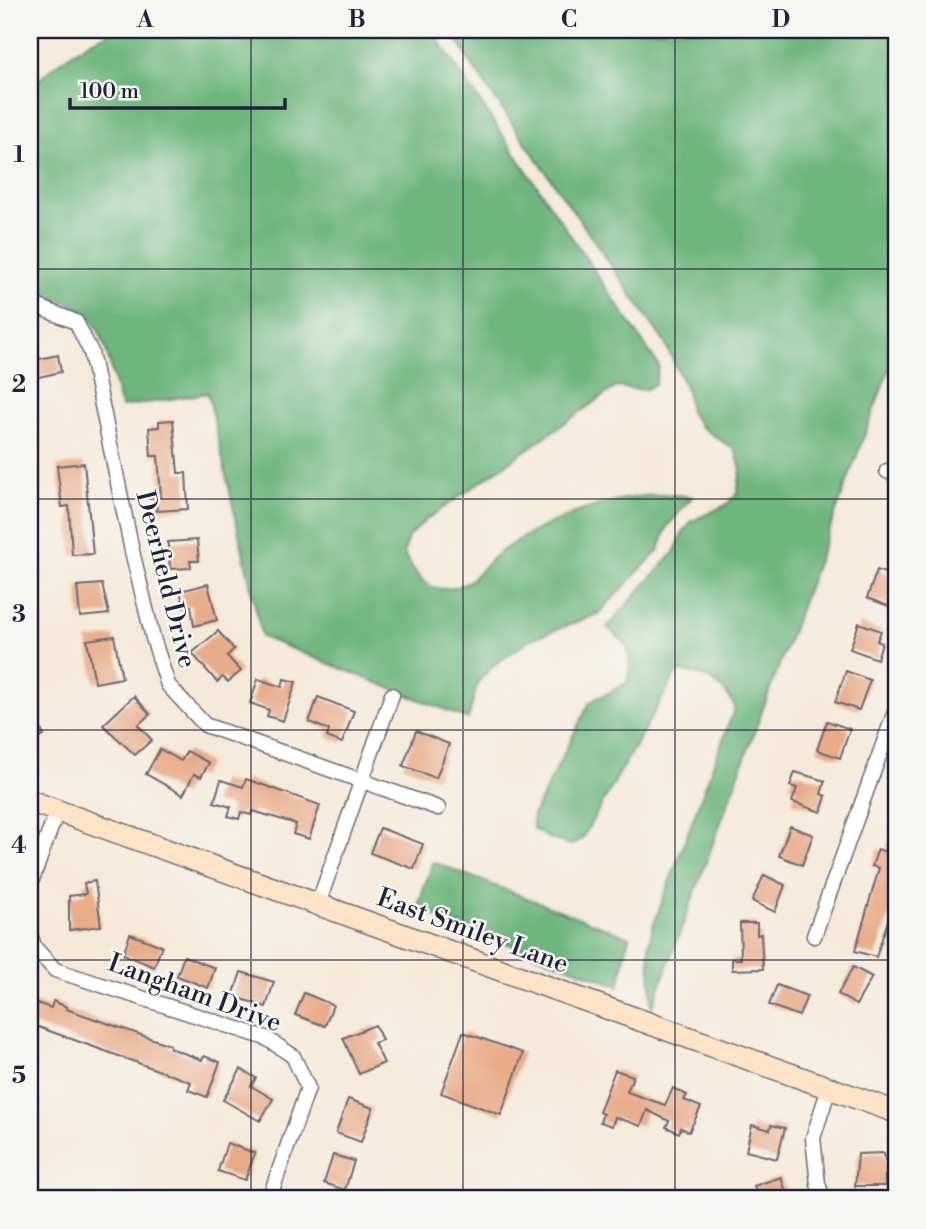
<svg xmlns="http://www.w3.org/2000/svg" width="926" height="1229" font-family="'Libre Bodoni',serif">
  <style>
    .forest { fill: #6eb67e; stroke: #486c5c; stroke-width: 2 }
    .building { fill: #e9ac88 }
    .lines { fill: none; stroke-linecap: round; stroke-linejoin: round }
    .street-casing { stroke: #6c6872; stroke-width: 17 }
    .secondary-casing { stroke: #6c6872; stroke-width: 24 }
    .street { stroke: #fff; stroke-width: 14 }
    .secondary { stroke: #fee4c6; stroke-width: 21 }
    .grid { fill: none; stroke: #22223b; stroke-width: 2; stroke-opacity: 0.55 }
    .labels { text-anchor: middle; stroke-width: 5; stroke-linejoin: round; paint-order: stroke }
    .street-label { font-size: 26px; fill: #22223b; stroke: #f6f6f2 }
    .neatline { fill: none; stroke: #22223b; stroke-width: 2.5 }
    .grid-label { font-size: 23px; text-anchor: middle; font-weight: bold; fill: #22223b }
  </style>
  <rect width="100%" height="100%" fill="#f6f6f2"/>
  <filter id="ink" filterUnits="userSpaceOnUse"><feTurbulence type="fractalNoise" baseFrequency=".0143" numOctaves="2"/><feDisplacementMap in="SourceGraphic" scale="14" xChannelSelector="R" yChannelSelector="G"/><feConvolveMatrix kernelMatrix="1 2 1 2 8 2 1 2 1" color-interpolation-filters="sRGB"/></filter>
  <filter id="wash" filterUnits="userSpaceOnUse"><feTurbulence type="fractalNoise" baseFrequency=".00686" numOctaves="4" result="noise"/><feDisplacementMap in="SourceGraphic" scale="28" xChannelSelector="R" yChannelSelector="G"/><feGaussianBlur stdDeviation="1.57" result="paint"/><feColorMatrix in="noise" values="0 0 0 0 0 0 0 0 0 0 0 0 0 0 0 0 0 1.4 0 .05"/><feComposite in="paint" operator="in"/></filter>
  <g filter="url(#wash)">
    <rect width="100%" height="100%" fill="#f5ead9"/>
    <g class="forest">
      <path d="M116 30H176L192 36 265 30 390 33 401 30 432 31 659 366 655 384 645 390 616 387 426 520 408 537 404 554C416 574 425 593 452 588 473 585 483 565 499 553 549 517 630 487 692 497L667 527 659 550 598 614 529 640 493 666 478 682 468 719 262 637 208 393 121 407C102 345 109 300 30 295V88L58 63 91 41Z"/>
      <path d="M452 30H896V350L652 1008 649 945 653 926 735 707C724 684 703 671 677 672L582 839 571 845 551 839 533 829V815L590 702 627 683 630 666 627 645 607 627 675 551 683 532 692 521 726 505 737 494 741 469 735 450 701 427 690 412 687 391 665 343 471 64Z"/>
      <path d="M433 862 629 937 619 986 417 909Z"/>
    </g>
    <g id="blocks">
      <g class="building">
        <path d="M34 337 39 359 58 355 61 372 30 379V338Z"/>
        <path d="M173 420 178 473H186L188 509 157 511 156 497H161L158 456H151L149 428 159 427V421Z"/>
        <path d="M84 463 93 554 72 555 69 506 62 507 57 466Z"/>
        <path d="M197 540 199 561H190L191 568 170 569 168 542Z"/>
        <path d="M877 570 896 577V609L867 598Z"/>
        <path d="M102 584 109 614 80 617 77 586Z"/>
        <path d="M208 584 217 620 194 626 191 606 184 607 180 591Z"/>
        <path d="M859 623 881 631 877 641 882 643 877 659 850 649Z"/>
        <path d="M218 631 234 649 227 656 241 671 228 682 223 677 217 682 192 653Z"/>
        <path d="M114 636 122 678 95 683 87 640Z"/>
        <path d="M846 671 870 680 859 710 835 702Z"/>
        <path d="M258 679 282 687 284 679 296 682 283 721 267 716 269 710 250 703Z"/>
        <path d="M134 696 150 714 138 725 152 740 135 755 103 725Z"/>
        <path d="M318 697 354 711 342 743 327 737 329 730 309 722Z"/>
        <path d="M30 705 44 736 30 742Z"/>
        <path d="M827 721 850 729 840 758 817 750Z"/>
        <path d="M416 731 449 744 436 778 403 766Z"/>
        <path d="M160 749 181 761 187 751 209 763 201 777 194 774 183 795 146 774Z"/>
        <path d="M795 772 825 781 821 794 826 796 821 812 792 802 797 788 790 786Z"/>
        <path d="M246 779 320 805 309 839 293 834 296 824 253 811 251 815 241 812 239 819 228 816 231 807 214 802 221 780 243 787Z"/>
        <path d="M895 825 896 896 876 957 855 951 879 868 872 866 878 849 885 852Z"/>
        <path d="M790 826 813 835 802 865 779 856Z"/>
        <path d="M380 828 423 844 414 869 370 853Z"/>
        <path d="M764 875 785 885 775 912 752 901Z"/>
        <path d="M95 881 101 926 69 930V896L86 894 84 883Z"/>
        <path d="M740 923H757V935L761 934 763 969 732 970V959H741Z"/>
        <path d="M130 934 162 946 154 967 123 954Z"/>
        <path d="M184 956 215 968 208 988 177 976Z"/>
        <path d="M853 967 872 977 856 1005 838 994Z"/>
        <path d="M241 972 274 982 266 1007 233 996Z"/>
        <path d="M777 985 807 996 799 1016 769 1005Z"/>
        <path d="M304 993 333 1005 325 1026 295 1015Z"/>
        <path d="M53 1001 67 1007 66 1009 170 1045V1048L202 1060 204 1056 220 1062 207 1097 188 1090 191 1082 30 1024 34 1002 51 1008Z"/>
        <path d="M375 1025 382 1040 374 1043 384 1063 359 1074 343 1038Z"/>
        <path d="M463 1032 523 1053 501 1115 441 1093Z"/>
        <path d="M241 1069 256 1078 251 1086 273 1099 260 1121 223 1100Z"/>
        <path d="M615 1070 633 1076 627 1092 665 1105 673 1088 687 1095 684 1100 701 1107 689 1132 681 1128 679 1133 666 1127 669 1121 647 1110 641 1126 615 1117 612 1126 600 1122 603 1114 599 1112Z"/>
        <path d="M348 1099 373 1108 361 1142 336 1133Z"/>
        <path d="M752 1125 770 1130 771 1125 785 1128 777 1159 746 1151Z"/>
        <path d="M227 1143 255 1153 245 1180 218 1171Z"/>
        <path d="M884 1153 885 1160H891V1175L885 1176V1186H855L858 1154Z"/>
        <path d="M333 1155 354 1161 345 1190 324 1183Z"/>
        <path d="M781 1177 788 1199H758L754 1186Z"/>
      </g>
    </g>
  </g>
  <g filter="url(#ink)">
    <use href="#blocks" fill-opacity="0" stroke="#6c6872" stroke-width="2"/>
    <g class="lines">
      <defs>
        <g id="street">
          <path d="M30 309 39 307 76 322 91 352 132 551 153 638 168 685 205 725 438 808"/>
          <path d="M887 471 896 475"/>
          <path d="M30 885 57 811"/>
          <path d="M318 904 392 695"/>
          <path d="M30 935 35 948 55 970 266 1038 293 1056 308 1088 269 1199"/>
          <path d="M814 936 896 709"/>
          <path d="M823 1199 818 1184 813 1138 829 1088"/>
        </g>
        <path id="secondary" d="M30 801 896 1112"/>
      </defs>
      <use href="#street" class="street-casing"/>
      <use href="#secondary" class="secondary-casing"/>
      <use href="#street" class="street"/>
      <use href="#secondary" class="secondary"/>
    </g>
  </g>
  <path class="grid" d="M251 30V1199M463 30V1199M675 30V1199M30 269H896M30 499H896M30 730H896M30 960H896"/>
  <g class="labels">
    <g class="street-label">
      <text transform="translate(167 579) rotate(76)" y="9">Deerfield Drive</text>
      <text transform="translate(473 930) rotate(20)" y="9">East Smiley Lane</text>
      <text transform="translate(195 992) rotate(20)" y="9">Langham Drive</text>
    </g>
  </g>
  <rect width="926" height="1229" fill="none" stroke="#f6f6f2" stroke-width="77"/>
  <path d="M70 98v10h215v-10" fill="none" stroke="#22223b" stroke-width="3.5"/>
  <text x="80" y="98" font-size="21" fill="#22223b" stroke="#f6f6f2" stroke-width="5" paint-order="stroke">100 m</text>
  <rect x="38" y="38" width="850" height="1152" class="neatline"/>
  <g class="grid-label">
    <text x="145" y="27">A</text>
    <text x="357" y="27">B</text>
    <text x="569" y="27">C</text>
    <text x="781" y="27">D</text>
    <text x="19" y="162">1</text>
    <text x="19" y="392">2</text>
    <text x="19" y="622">3</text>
    <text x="19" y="853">4</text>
    <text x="19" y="1083">5</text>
  </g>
</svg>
